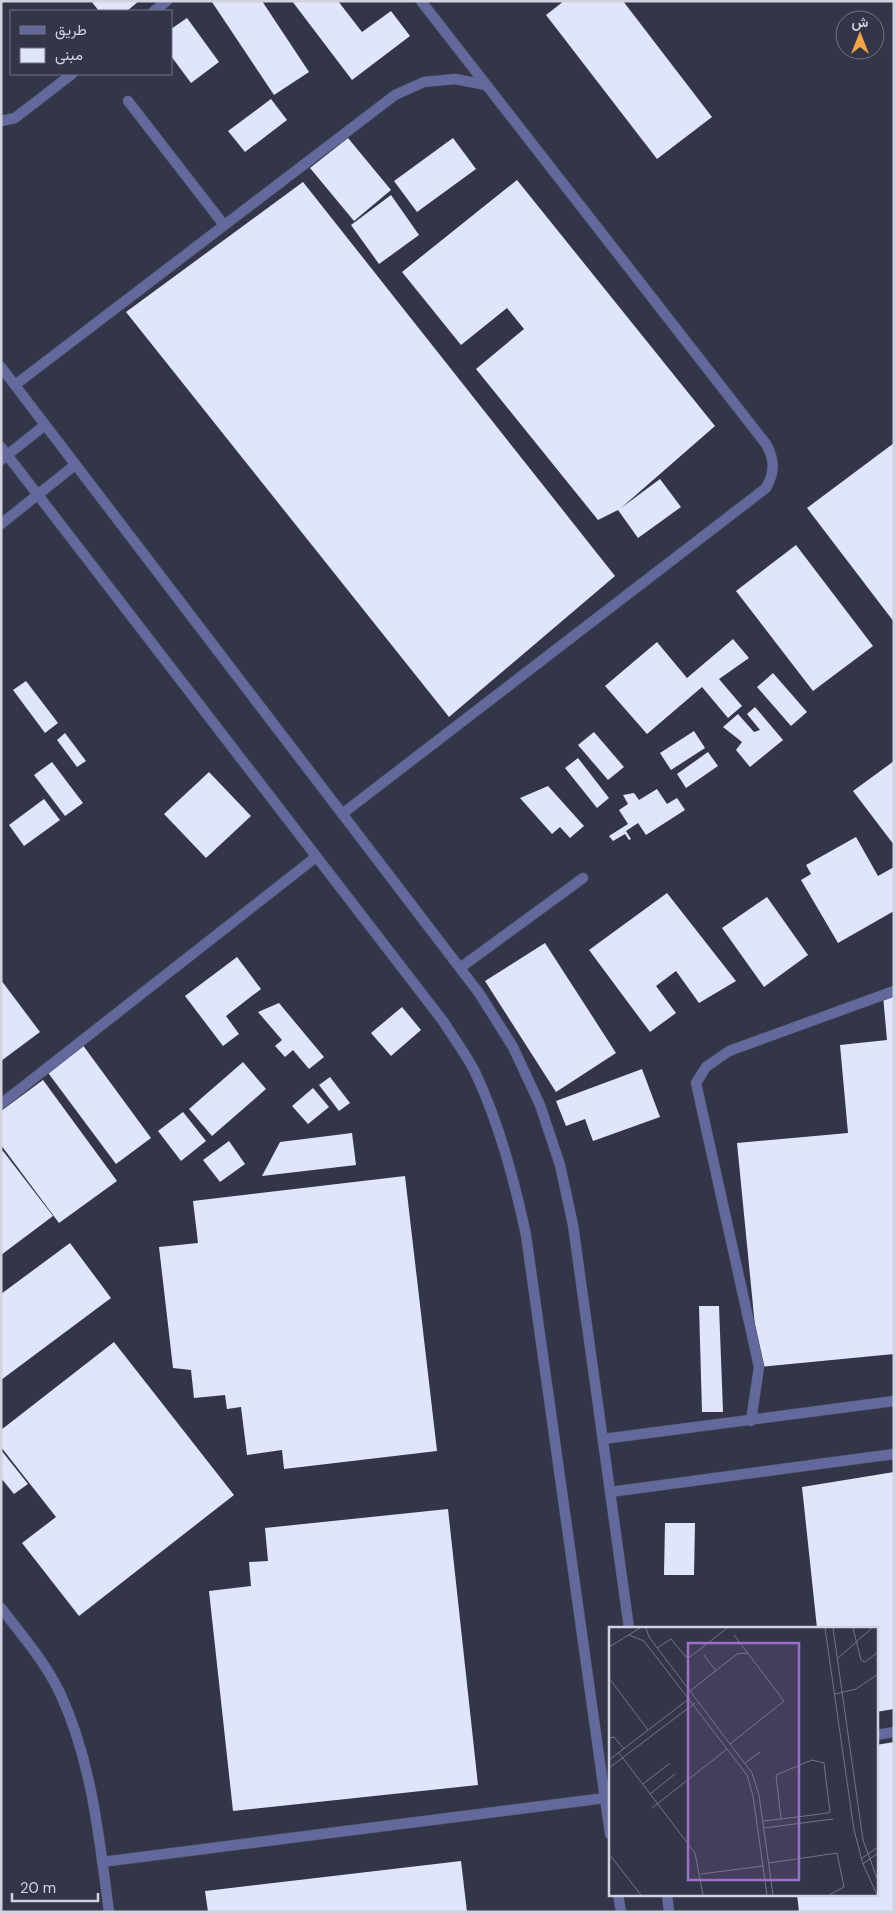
<svg xmlns="http://www.w3.org/2000/svg" width="895" height="1913" font-family="'DM Sans',Vazirmatn,sans-serif">
  <style>
    .building { fill: #e1e5fc }
    .lines { fill: none; stroke-linecap: round; stroke-linejoin: round }
    .service-casing { stroke: #4f5263; stroke-width: 11 }
    .minor-casing { stroke: #4f5263; stroke-width: 11 }
    .service { stroke: #64699d; stroke-width: 10 }
    .minor { stroke: #64699d; stroke-width: 10 }
    .inset-road { fill: none; stroke: #727584; stroke-width: 1 }
    .view { fill: #9d6fcc; fill-opacity: 0.15; stroke: #9d6fcc; stroke-width: 2.5 }
    .inset-edge { fill: none; stroke: #d1d3df; stroke-width: 2.5 }
  </style>
  <rect width="100%" height="100%" fill="#333648"/>
  <g class="building">
    <path d="M91 1H139L127 11H99Z"/>
    <path d="M214 1H262L309 72 274 95 212 2Z"/>
    <path d="M292 1H338L362 32 391 11 410 36 352 80Z"/>
    <path d="M564 1H623L712 117 657 159 546 15Z"/>
    <path d="M187 18 219 62 191 83 171 56V29Z"/>
    <path d="M271 99 287 120 245 152 228 131Z"/>
    <path d="M348 138 391 190 354 221 310 168Z"/>
    <path d="M453 138 476 169 417 212 394 181Z"/>
    <path d="M517 180 715 426 621 508 660 479 681 507 638 538 618 510 598 520 476 369 524 329 507 308 461 345 402 272Z"/>
    <path d="M303 182 615 576 449 717 126 312Z"/>
    <path d="M391 195 419 235 379 264 351 225Z"/>
    <path d="M894 443V622L807 508Z"/>
    <path d="M796 545 873 646 813 691 736 591Z"/>
    <path d="M733 639 749 658 719 679 742 706 728 718 702 687 647 734 605 686 657 642 687 678Z"/>
    <path d="M773 673 807 712 791 726 757 687Z"/>
    <path d="M26 681 58 723 45 733 13 690Z"/>
    <path d="M755 707 783 740 750 767 736 750 742 742 723 727 738 714 754 732 760 730 747 714Z"/>
    <path d="M694 731 705 748 671 770 660 753Z"/>
    <path d="M594 732 624 767 608 780 578 745Z"/>
    <path d="M65 733 86 761 77 767 57 740Z"/>
    <path d="M708 752 718 766 686 788 677 774Z"/>
    <path d="M578 758 609 798 597 808 565 768Z"/>
    <path d="M894 761V845L853 791Z"/>
    <path d="M52 762 83 803 65 816 34 775Z"/>
    <path d="M209 772 251 816 206 858 164 814Z"/>
    <path d="M548 786 584 826 570 838 560 827 552 834 520 798Z"/>
    <path d="M657 789 667 804 677 798 685 810 646 835 638 823 626 831 631 839 629 840 625 834 613 841 609 836 628 824 619 810 628 804 623 795 634 793 639 800Z"/>
    <path d="M44 799 60 820 24 846 9 825Z"/>
    <path d="M856 837 878 876 894 867V911L838 943 801 880 811 874 806 865Z"/>
    <path d="M667 893 736 981 699 1003 676 971 656 986 676 1013 650 1032 589 950Z"/>
    <path d="M767 897 808 955 764 987 722 928Z"/>
    <path d="M545 943 616 1053 556 1092 485 981Z"/>
    <path d="M237 957 261 989 226 1016 239 1034 223 1046 185 996Z"/>
    <path d="M1 980 40 1032 1 1061Z"/>
    <path d="M894 994V1354L759 1367 737 1143 848 1133 840 1045 887 1040 883 995Z"/>
    <path d="M279 1003 324 1057 309 1069 293 1050 285 1057 275 1046 282 1040 258 1012Z"/>
    <path d="M402 1007 421 1030 391 1056 371 1033Z"/>
    <path d="M82 1044 151 1138 116 1164 46 1070Z"/>
    <path d="M243 1062 266 1089 212 1136 189 1109Z"/>
    <path d="M642 1069 660 1117 593 1141 585 1119 566 1126 556 1101Z"/>
    <path d="M330 1077 350 1103 339 1111 319 1085Z"/>
    <path d="M43 1080 117 1181 59 1223 1 1145V1111Z"/>
    <path d="M313 1088 329 1107 308 1124 292 1106Z"/>
    <path d="M183 1112 206 1141 181 1161 158 1131Z"/>
    <path d="M352 1133 356 1165 262 1176 280 1142Z"/>
    <path d="M229 1141 245 1164 220 1182 203 1160Z"/>
    <path d="M3 1151 53 1216 1 1255V1152Z"/>
    <path d="M405 1176 437 1451 284 1469 282 1450 247 1455 241 1407 227 1409 225 1395 194 1398 191 1370 173 1368 159 1247 198 1243 193 1201Z"/>
    <path d="M70 1243 111 1298 1 1380V1294Z"/>
    <path d="M699 1306H719L723 1412H702Z"/>
    <path d="M114 1342 234 1495 79 1616 22 1543 56 1517 1 1447V1430Z"/>
    <path d="M1 1450 28 1484 14 1494 1 1478Z"/>
    <path d="M894 1472V1709L876 1712V1628H817L802 1487Z"/>
    <path d="M448 1509 478 1785 233 1811 209 1591 251 1586 249 1562 268 1561 265 1528Z"/>
    <path d="M665 1523H695L694 1575H664Z"/>
    <path d="M894 1742V1912H799L797 1894H876V1745Z"/>
    <path d="M461 1861 467 1912H208L205 1891Z"/>
  </g>
  <g class="lines">
    <defs>
      <g id="service">
        <path d="M154 11 167 1"/>
        <path d="M128 101 224 225"/>
        <path d="M1 121 15 118 72 74"/>
        <path d="M15 385 395 95 424 82 455 79 486 85"/>
        <path d="M342 814 766 488C775 472 775 460 766 444L421 1"/>
        <path d="M460 968 583 878"/>
        <path d="M1 1104 316 857"/>
        <path d="M751 1421 759 1367 696 1083 706 1067 729 1051 894 991"/>
        <path d="M603 1439 894 1401"/>
        <path d="M610 1492 894 1454"/>
        <path d="M1 1608C22 1635 45 1662 60 1693 92 1762 99 1837 109 1912"/>
        <path d="M876 1735 894 1732"/>
        <path d="M102 1862 605 1798"/>
      </g>
      <g id="minor">
        <path d="M1 367 479 993 513 1047 540 1105 560 1165 573 1225 629 1628"/>
        <path d="M1 447 443 1021C453 1037 465 1053 474 1070 499 1122 514 1178 526 1235L610 1834"/>
        <path d="M1 460 45 425"/>
        <path d="M1 524 75 465"/>
        <path d="M618 1894 621 1912"/>
        <path d="M667 1894 669 1912"/>
      </g>
    </defs>
    <use href="#service" class="service-casing"/>
    <use href="#minor" class="minor-casing"/>
    <use href="#service" class="service"/>
    <use href="#minor" class="minor"/>
  </g>
  <g transform="translate(609 1627)">
    <rect width="269" height="269" fill="#333648"/>
    <path class="inset-road" d="M37 1 40 10 143 146 150 168 164 268M216 1 245 203 254 237 268 268M224 1 254 213 269 254M244 1 252 33 256 35 269 25M20 8 35 14 138 148 144 169 158 268M0 20 31 1M48 21 62 12 76 29 81 30 118 1M95 28 107 44M229 31 263 1M0 51 39 103M81 64 128 27 139 26M226 67 247 62 269 47M0 111 5 110 15 122M121 117 175 74 125 8M10 126 86 226 94 268M0 133 81 71M136 136 151 125M0 141 86 76M34 157 61 136M41 167 66 147M43 181 118 122M154 194 172 192 219 186 221 185 215 136 203 133 167 148 172 192M155 201 224 192M0 227 32 268M252 232 269 220M160 236 228 226 235 260 220 268M254 237 269 226M92 247 154 239"/>
    <path class="view" d="M79 16H190V253H79Z"/>
    <rect width="269" height="269" class="inset-edge"/>
  </g>
  <rect width="895" height="1913" fill="none" stroke="#d1d3df" stroke-width="5"/>
  <rect x="10" y="10" width="162" height="65" fill="#333648" stroke="#727584"/>
  <rect x="20" y="26" width="25" height="8" fill="#64699d" stroke="#727584"/>
  <text x="55" y="35" font-size="15" fill="#d1d3df">طريق</text>
  <rect x="20" y="48" width="25" height="15" fill="#e1e5fc" stroke="#727584"/>
  <text x="55" y="60" font-size="15" fill="#d1d3df">مبنى</text>
  <g transform="translate(860 35)"><circle r="24" fill="#333648" stroke="#727584"/>
  <path d="M0-4L9 19L0 12L-9 19Z" fill="#f2a542"/>
  <text y="-8" font-size="14" font-weight="bold" text-anchor="middle" fill="#d1d3df">ش</text>
  </g>
  <path d="M12 1893v8h86v-8" fill="none" stroke="#d1d3df" stroke-width="2.5"/>
  <text x="20" y="1893" font-size="15" fill="#d1d3df" stroke="#333648" stroke-width="4" paint-order="stroke">20 m</text>
</svg>
